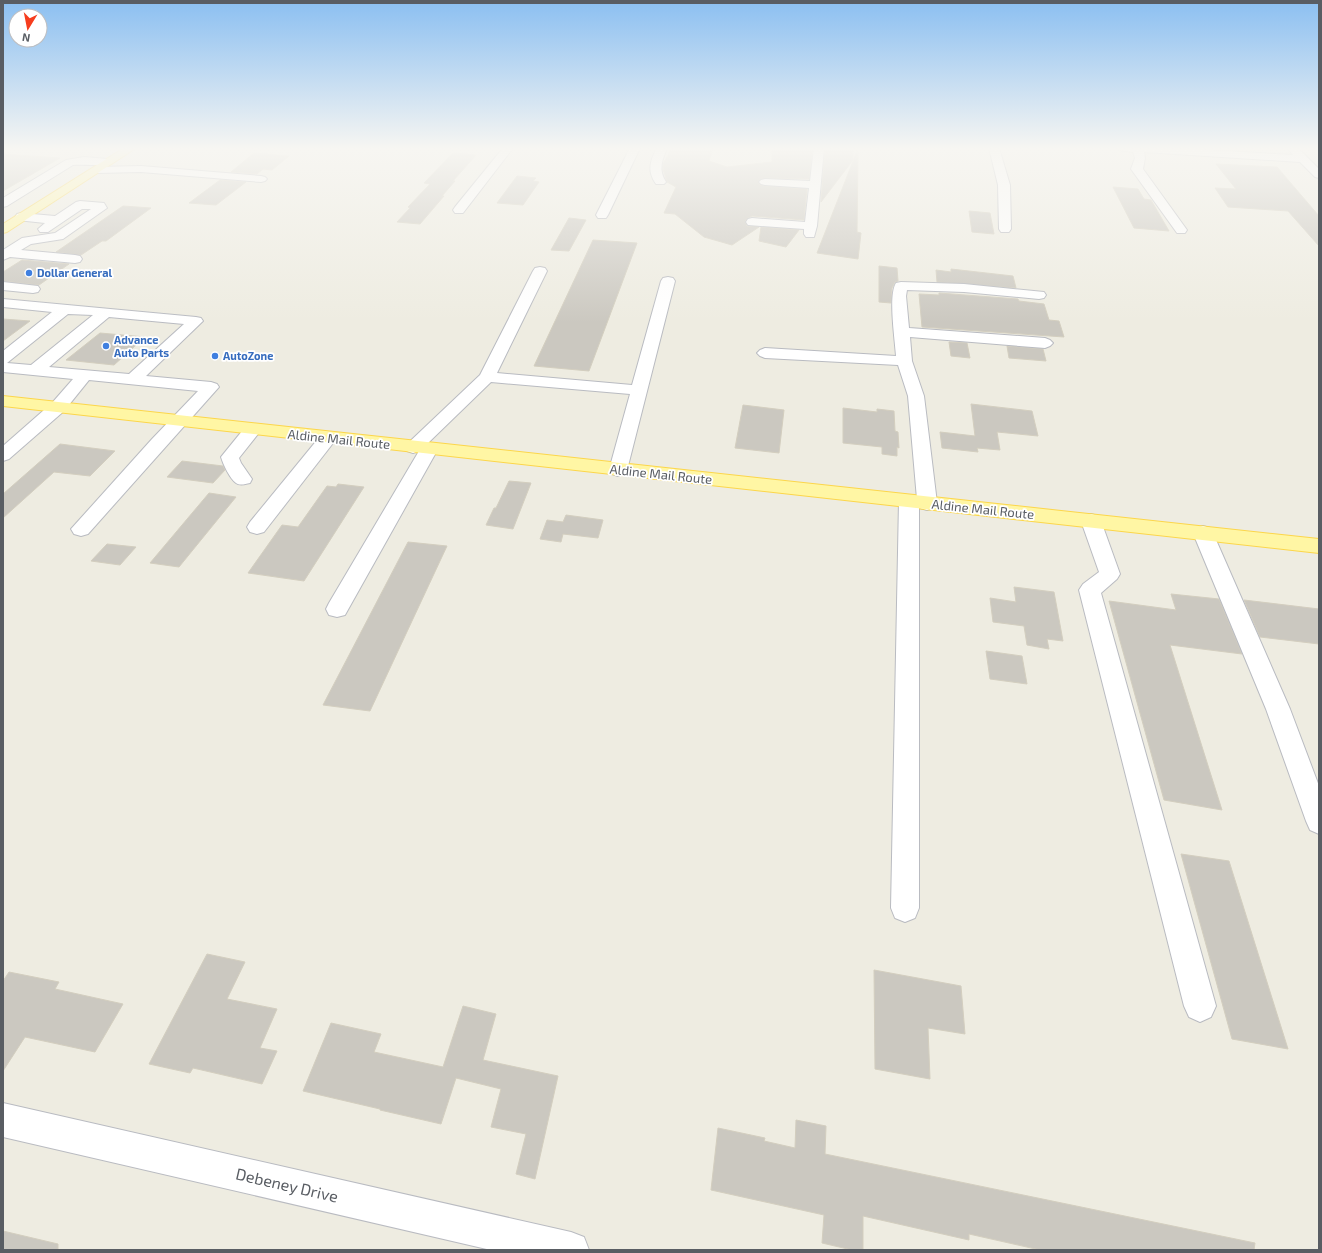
<svg xmlns="http://www.w3.org/2000/svg" width="1322" height="1253" font-family="'Exo 2',sans-serif">
  <style>
    .building { fill: #cbc8c0; stroke: #d3cebf }
    .lines { fill: none; stroke-linecap: round; stroke-linejoin: round }
    .minor-casing { stroke: #b9bbc1; stroke-width: 2 }
    .major-casing { stroke: #fcd64b; stroke-width: 2 }
    .minor { fill: #fff; fill-rule: evenodd }
    .major { fill: #fff6a4; fill-rule: evenodd }
    .shop-dot { fill: #3f7fe0; stroke: #fff; stroke-width: 1.5 }
    .labels { text-anchor: middle; stroke-width: 3.5; stroke-linejoin: round; paint-order: stroke }
    .far-shop-label { font-size: 11px; font-weight: bold; fill: #366cbe; stroke: #fff; text-anchor: start }
    .street-label { font-size: 13px; fill: #595d63; stroke: #fff }
    .near-street-label { font-size: 16px; fill: #595d63; stroke: #fff }
  </style>
  <rect width="100%" height="100%" fill="#eeece1"/>
  <g class="building">
    <path d="M672 148H713L709 161 727 167 772 162V148H813L809 179 765 178 760 179 758 182 760 185 765 186 807 189 804 220 752 216 748 218 745 221 747 226 759 227 732 245 704 237 675 214 664 213 676 187 667 182 663 169V164Z"/>
    <path d="M825 148H853V160L821 202Z"/>
    <path d="M857 151 858 152 857 232 861 233 858 259 817 253Z"/>
    <path d="M254 153 289 156 272 170 263 169 257 174 231 172Z"/>
    <path d="M453 153 476 155 453 181H455L442 196H444L420 224 397 222 410 208 408 207 430 184 424 183Z"/>
    <path d="M3 154 60 158 3 191Z"/>
    <path d="M1216 164 1277 167 1319 216V246L1288 211 1228 207 1215 188 1236 189Z"/>
    <path d="M517 176 536 178 533 181 539 182 523 205 497 203Z"/>
    <path d="M220 180 246 182 216 205 189 203Z"/>
    <path d="M1113 187 1138 189 1144 199 1151 200 1169 231 1134 228Z"/>
    <path d="M123 206 151 208 106 241H102L81 255 56 252Z"/>
    <path d="M969 211 990 213 994 234 972 232Z"/>
    <path d="M569 218 586 220 569 251 551 250Z"/>
    <path d="M761 227 799 230 786 247 759 241Z"/>
    <path d="M593 240 637 243 589 371 534 366Z"/>
    <path d="M22 260 69 264 39 285 3 281V272Z"/>
    <path d="M879 266 897 268 898 281 895 282 892 288 891 303 879 302Z"/>
    <path d="M951 269 1013 276 1016 288 937 282 936 270 951 272Z"/>
    <path d="M939 293 1018 299 1019 301 1044 304 1049 320 1059 321 1064 337 922 327 919 294 939 295Z"/>
    <path d="M3 319 30 321 3 341Z"/>
    <path d="M100 333 145 337 114 365 66 360Z"/>
    <path d="M949 342 967 343 970 358 951 356Z"/>
    <path d="M1007 346 1043 349 1046 361 1009 358Z"/>
    <path d="M971 404 1032 411 1038 436 997 432 1000 450 977 448 978 452 942 448 940 432 975 436Z"/>
    <path d="M743 405 784 410 779 453 735 448Z"/>
    <path d="M843 408 877 412V409L894 411 895 431 898 432 899 448 897 447V456L882 454V447L843 443Z"/>
    <path d="M60 444 115 451 90 476 54 472 3 518V494Z"/>
    <path d="M182 461 223 466 225 470 213 483 167 477Z"/>
    <path d="M509 481 531 483 513 529 486 525 494 508H496Z"/>
    <path d="M338 484 364 487 304 581 248 573 282 525 298 527 327 486 336 487Z"/>
    <path d="M209 493 236 497 179 567 150 563Z"/>
    <path d="M566 515 603 520 598 538 563 534 561 542 540 539 547 520 563 522Z"/>
    <path d="M408 542 447 546 370 711 323 705Z"/>
    <path d="M107 544 136 547 120 565 91 561Z"/>
    <path d="M1014 587 1054 592 1063 641 1047 639 1049 649 1027 645 1024 626 993 622 990 598 1016 602Z"/>
    <path d="M1171 594 1219 599 1242 654 1170 645 1222 810 1164 800 1109 601 1176 610Z"/>
    <path d="M1244 600 1319 609V644L1260 637Z"/>
    <path d="M986 651 1022 656 1027 684 990 679Z"/>
    <path d="M1181 854 1229 861 1288 1049 1232 1039Z"/>
    <path d="M207 954 245 962 227 999 277 1009 260 1048 277 1051 262 1084 193 1068 190 1073 149 1064Z"/>
    <path d="M874 970 961 986 965 1034 928 1028 930 1079 875 1069Z"/>
    <path d="M9 972 59 982 55 989 123 1004 95 1052 25 1037 3 1071V981Z"/>
    <path d="M463 1006 496 1014 483 1060 558 1076 535 1179 516 1174 526 1134 491 1127 501 1089 456 1078 441 1124 380 1110V1109L303 1091 331 1023 381 1034 374 1052 443 1067Z"/>
    <path d="M796 1120 826 1126 825 1154 1255 1243 1254 1250H1040L969 1234V1240L863 1216V1250H852L822 1243 824 1215 711 1190 718 1128 765 1138 764 1141 795 1148Z"/>
    <path d="M3 1231 58 1244V1250H3Z"/>
  </g>
  <g class="lines">
    <defs>
      <g id="minor">
        <path d="M503 148H513L463 213H455L453 210 455 207Z"/>
        <path d="M630 148H640L608 215 606 218H598L596 215Z"/>
        <path d="M657 148H667C662 160 658 170 666 182L664 184H656C647 171 650 161 657 148Z"/>
        <path d="M814 148H824L817 226 814 237H806L804 234V229L748 225 746 222 748 219 752 218 805 222 809 188 765 185 761 184 759 182 761 180 765 179 810 181Z"/>
        <path d="M989 148H999L1010 185 1011 229 1009 232H1001L999 229 998 185Z"/>
        <path d="M1118 148H1173L1293 155 1288 149 1298 148 1319 169V178L1315 177 1300 162 1144 152 1145 158 1143 169 1187 230 1185 233H1177L1131 169 1135 158 1133 152 1119 150Z"/>
        <path d="M84 157 108 159 113 162C109 167 82 164 73 165L7 206 3 207V198L66 160Z"/>
        <path d="M141 166 261 176 265 177 267 179 265 181 261 182 141 172 96 173 90 170 96 167Z"/>
        <path d="M80 201 104 203 107 208 63 239 31 244 21 250 75 255 80 256 82 259 80 262 75 263 10 257 3 260V250L22 238 55 233 91 209H82L48 232H40L38 229 45 223 17 220 15 217 17 214 21 213 55 216 76 202Z"/>
        <path d="M540 267 545 268 547 271 497 373 632 385 661 281 663 278 668 277 673 278 675 281 627 470 624 474 618 476 612 474 609 470 630 394 491 382 427 444 435 445 438 449 345 615 337 617 329 615 326 609 329 603 419 451 413 453 407 451 404 447 480 375 533 271 535 268Z"/>
        <path d="M3 282 38 286 40 289 38 292 33 293 3 290Z"/>
        <path d="M901 282 964 284 1044 292 1046 295 1044 298 1039 299 964 292 907 290 906 296 909 328 1045 338 1050 340 1053 343 1050 346 1045 348 910 337 912 361 924 396 937 503 934 508 927 510 920 508 919 505V908L915 918 905 922 895 918 891 908 899 501 902 496 909 495 916 496 917 499 908 396 898 365 765 358 760 356 757 353 760 350 765 348 896 356C895 340 888 295 896 283Z"/>
        <path d="M3 299 196 317 201 318 203 321 146 376 211 382 217 384 219 387 88 534 81 536 74 534 71 529 152 439 198 391 89 380 64 411 9 459 3 461V446L52 403 73 379 3 372V351L52 312 3 307ZM68 314 93 315 31 365 7 363ZM109 317 184 324 129 374 49 367Z"/>
        <path d="M253 424 259 425 262 429 239 458 241 463 252 479 250 483C245 484 240 486 236 483 230 479 223 464 221 457L247 425Z"/>
        <path d="M328 433 334 434 337 438 264 532 257 534 250 532 247 527 250 522 322 434Z"/>
        <path d="M1091 514 1098 516 1101 521 1120 574 1117 579 1101 593 1216 1006 1211 1017 1200 1022 1189 1017 1184 1006 1079 590 1083 584 1099 572 1081 521 1084 516Z"/>
        <path d="M1203 526 1210 528 1213 533 1290 709 1319 786V834L1310 830 1306 821 1266 709 1193 533 1196 528Z"/>
        <path d="M3 1103 571 1232 584 1237 589 1250H491L3 1137Z"/>
      </g>
      <g id="major">
        <path d="M124 148H136L7 232 3 233V224Z"/>
        <path d="M3 396 1319 539V553L3 406Z"/>
      </g>
    </defs>
    <use href="#minor" class="minor-casing"/>
    <use href="#major" class="major-casing"/>
    <use href="#minor" class="minor"/>
    <use href="#major" class="major"/>
  </g>
  <linearGradient id="sky" x2="0" y2="1"><stop stop-color="#8bbff1"/><stop offset="0.46" stop-color="#f7f6f2"/><stop offset="1" stop-color="#f7f6f2" stop-opacity="0"/></linearGradient>
  <rect width="1322" height="323" fill="url(#sky)"/>
  <g class="shop-dot">
    <circle cx="29" cy="273" r="4"/>
    <circle cx="106" cy="346" r="4"/>
    <circle cx="215" cy="356" r="4"/>
  </g>
  <g class="labels">
    <g class="far-shop-label">
      <text x="37" y="277">Dollar General</text>
      <text x="114" y="344">Advance<tspan x="114" dy="13">Auto Parts</tspan></text>
      <text x="223" y="360">AutoZone</text>
    </g>
    <g class="street-label">
      <text transform="translate(339 439) rotate(6)" y="5">Aldine Mail Route</text>
      <text transform="translate(661 474) rotate(6)" y="5">Aldine Mail Route</text>
      <text transform="translate(983 509) rotate(6)" y="5">Aldine Mail Route</text>
    </g>
    <g class="near-street-label">
      <text transform="translate(287 1185) rotate(13)" y="6">Debeney Drive</text>
    </g>
  </g>
  <rect width="1322" height="1253" fill="none" stroke="#595d63" stroke-width="8"/>
  <g transform="translate(28 28) rotate(190)"><circle r="19" fill="#ffffff" stroke="#bdbec1"/>
  <path d="M0-3L7 15L0 10L-7 15Z" fill="#f63d1e"/>
  <text y="-6" font-size="11" font-weight="bold" text-anchor="middle" fill="#595d63">N</text>
  </g>
</svg>
